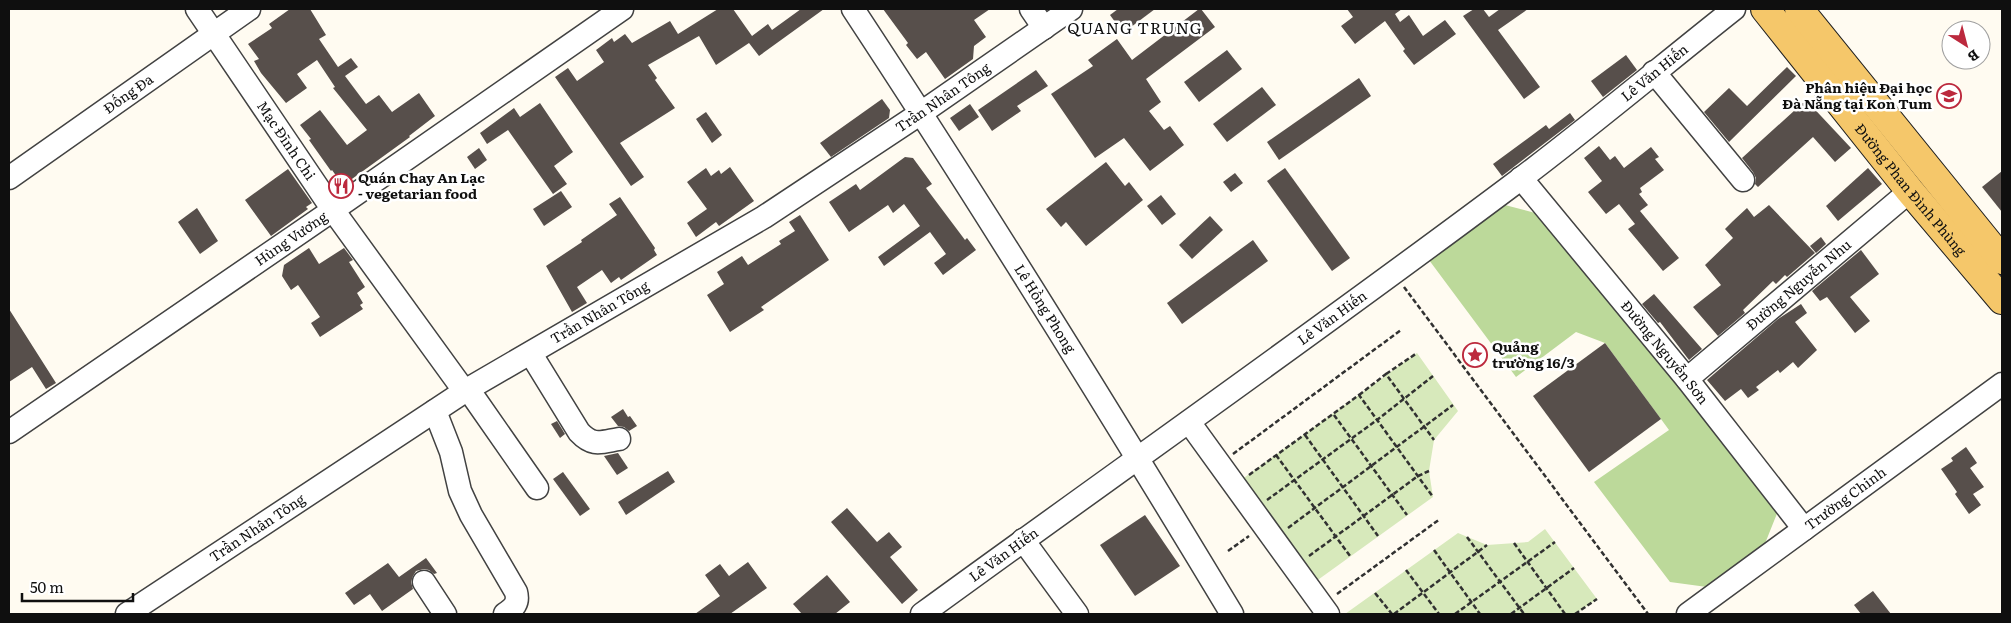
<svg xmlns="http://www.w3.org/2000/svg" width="2011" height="623" font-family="Literata,serif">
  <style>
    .green { fill: #d7e9bb }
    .forest { fill: #bcd99a }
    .building { fill: #574f4b }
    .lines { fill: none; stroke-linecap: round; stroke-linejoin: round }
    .minor-casing { stroke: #424242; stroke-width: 25 }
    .major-casing { stroke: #202020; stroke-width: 30 }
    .path { stroke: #313131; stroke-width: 2.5; stroke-dasharray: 5 2.5; stroke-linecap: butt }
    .minor { stroke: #fff; stroke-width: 22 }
    .major { stroke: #f5c76a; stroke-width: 28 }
    .labels { text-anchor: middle; stroke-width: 5; stroke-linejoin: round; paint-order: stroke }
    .street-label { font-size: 14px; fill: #0f0f0f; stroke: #fff }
    .poi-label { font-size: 14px; font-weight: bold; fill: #0f0f0f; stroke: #fff; text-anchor: start }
    .quarter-label { font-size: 16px; letter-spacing: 1px; fill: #0f0f0f; stroke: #fff }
  </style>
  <rect width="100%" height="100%" fill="#fffbf1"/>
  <g class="green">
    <path d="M1417 353 1458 411 1434 440 1429 471 1433 497 1308 587 1234 485Z"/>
    <path d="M1545 529 1597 599 1575 614H1345L1458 533 1487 545 1528 542Z"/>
  </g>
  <path class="forest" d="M1505 205 1539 214 1778 511 1764 546 1707 587 1670 582 1594 482 1669 430 1605 343 1576 332 1516 377 1429 260Z"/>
  <g class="building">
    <path d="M290 9H310L326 35 319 39 338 67 351 58 358 67 345 76 366 104 379 95 392 112 419 93 435 116 409 136 410 137 345 184 339 176 337 177 332 170 331 171 309 140 311 139 300 125 320 110 347 145 367 130 333 88 335 87 317 60 297 74 307 88 286 103 261 73 254 61 259 59 248 44 272 28 269 24Z"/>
    <path d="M718 9H733L752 36 768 24 772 30 801 9H824L759 56 749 43 716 65 699 36 648 65 657 78 655 80 675 108 620 143 644 177 631 186 555 77 568 68 577 81 604 62 596 50 612 38 614 42 625 34 632 43 670 21 678 34Z"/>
    <path d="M883 9H990L974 20 986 37 974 46 973 59 945 79 926 52 917 59 906 45 908 43Z"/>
    <path d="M1118 9H1155L1123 33 1110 15Z"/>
    <path d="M1199 9H1201L1215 27 1146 79 1161 102 1149 111 1164 130 1170 126 1184 145 1150 171 1124 138 1095 158 1051 94 1093 66 1088 60 1117 39 1132 60Z"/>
    <path d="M1347 9H1402L1395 14 1400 22 1409 15 1423 36 1445 20 1456 34 1414 65 1403 51 1405 49 1385 21 1355 44 1341 26 1353 17Z"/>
    <path d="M1474 9H1483L1489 17 1500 9H1528L1498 30 1540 87 1524 99 1463 16Z"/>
    <path d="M1227 50 1242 69 1199 102 1184 82Z"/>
    <path d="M1626 55 1637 70 1603 97 1591 81Z"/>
    <path d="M1787 67 1796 76 1729 142 1704 112 1729 88 1747 106Z"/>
    <path d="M1036 70 1048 86 1017 106 1021 111 992 131 978 110Z"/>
    <path d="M1359 78 1371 96 1279 160 1267 142Z"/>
    <path d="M1262 87 1276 105 1227 142 1213 124Z"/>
    <path d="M882 99 890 110 889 118 831 157 820 143Z"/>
    <path d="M1806 100 1851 148 1835 162 1813 137 1758 187 1755 184 1756 178 1753 172 1742 158Z"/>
    <path d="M540 103 573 152 554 166 567 184 553 194 508 130 487 144 480 133 514 108 520 117Z"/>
    <path d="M970 104 979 117 959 131 950 118Z"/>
    <path d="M706 112 722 135 712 143 696 119Z"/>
    <path d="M1570 113 1575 120 1502 176 1493 164 1546 125 1549 129Z"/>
    <path d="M1599 146 1610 160 1615 156 1624 168 1651 147 1659 157 1655 159 1664 170 1640 188 1642 192 1639 194 1648 205 1640 211 1679 258 1663 271 1628 229 1635 224 1619 204 1606 214 1588 192 1602 181 1584 158Z"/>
    <path d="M479 148 487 160 475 169 467 157Z"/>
    <path d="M905 157 913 158 932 184 926 188 965 240 967 238 976 250 943 275 934 263 946 254 930 232 884 266 878 257 920 226 904 204 893 213 888 205 849 232 829 202 856 184 860 190Z"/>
    <path d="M1106 162 1125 186 1129 182 1143 200 1086 246 1066 222 1061 227 1046 209Z"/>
    <path d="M730 167 754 201 719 226 716 222 696 237 687 223 707 209 687 182 706 168 711 176 719 170 721 174Z"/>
    <path d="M1285 168 1350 258 1332 271 1267 181Z"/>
    <path d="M1868 168 1882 184 1838 221 1826 206Z"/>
    <path d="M288 169 312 203 306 207 308 209 271 236 245 200Z"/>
    <path d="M2002 171V212L1982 187Z"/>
    <path d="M1235 173 1243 183 1231 192 1223 182Z"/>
    <path d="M561 191 572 207 544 226 533 209Z"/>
    <path d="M1161 195 1176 214 1162 225 1147 206Z"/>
    <path d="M620 197 655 248 654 250 657 255 621 280 619 277 611 283 602 270 577 287 587 303 572 312 546 266 582 242 581 240 617 215 609 204Z"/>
    <path d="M1769 205 1815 253 1787 277 1785 275 1776 284 1773 281 1743 310 1745 313 1718 336 1693 307 1721 285 1705 265 1733 238 1725 229 1733 221 1747 208 1754 217Z"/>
    <path d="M197 208 218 241 200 254 178 222Z"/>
    <path d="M800 215 829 260 761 307 764 310 730 332 707 295 724 284 717 272 742 256 748 265 781 244 779 241 795 231 789 222Z"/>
    <path d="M1210 216 1223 230 1192 259 1179 245Z"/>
    <path d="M1821 237 1826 244 1816 253 1810 246Z"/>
    <path d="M1253 240 1268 261 1182 324 1167 303Z"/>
    <path d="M309 248 319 264 344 248 353 260 349 262 365 287 357 293 363 303 360 305 363 309 320 337 311 323 320 317 298 285 291 290 282 276 284 265Z"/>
    <path d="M1861 250 1879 274 1850 297 1870 321 1855 333 1827 297 1820 301 1812 291Z"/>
    <path d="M1654 294 1702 349 1689 360 1660 322 1658 323 1642 304Z"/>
    <path d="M1801 304 1807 313 1795 322 1817 350 1798 368 1793 362 1780 373 1778 370 1756 387 1759 390 1748 398 1741 389 1725 401 1707 380 1778 319Z"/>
    <path d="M9 309 56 383 46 389 32 367 9 382Z"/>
    <path d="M1605 343 1661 419 1589 472 1533 396Z"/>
    <path d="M623 409 628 417 630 416 637 426 629 431 624 427 618 426 611 417Z"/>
    <path d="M557 421 565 434 560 438 551 424Z"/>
    <path d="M1966 447 1977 463 1970 468 1984 487 1973 494 1981 505 1969 514 1955 494 1957 492 1941 469 1953 461 1951 458Z"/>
    <path d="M618 453 628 468 617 475 604 456Z"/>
    <path d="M668 471 675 482 626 515 618 502Z"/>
    <path d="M563 472 590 509 580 516 553 479Z"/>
    <path d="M847 508 877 542 889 532 902 547 890 557 918 590 902 604 831 522Z"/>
    <path d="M1145 515 1180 566 1135 596 1100 545Z"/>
    <path d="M426 558 437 573 434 574 429 570 424 569 416 571 413 576 411 582 413 589 382 611 370 594 354 605 345 593 388 563 399 577Z"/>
    <path d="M748 562 767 588 730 614H695L720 596 705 575 720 564 729 576Z"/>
    <path d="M827 575 850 602 835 614H802L793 604Z"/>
    <path d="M1873 591 1891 614H1861L1854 605Z"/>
  </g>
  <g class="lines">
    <defs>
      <g id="minor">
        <path id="s1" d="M197 9 333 210 465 392"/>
        <path id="s2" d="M853 9C984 208 1109 410 1232 614"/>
        <path d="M1031 9 1044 28"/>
        <path d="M1654 72 1743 180"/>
        <path id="s3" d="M9 178 249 9"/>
        <path id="s4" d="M1521 178 1687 379 1804 529"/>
        <path d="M531 354 579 432C593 447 601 442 619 439"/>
        <path id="s5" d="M1687 379 1910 191"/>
        <path d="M468 389 537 488"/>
        <path d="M435 411 451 452 460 491 471 515 516 592C519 603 514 608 505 614"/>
        <path d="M1189 422 1328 614"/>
        <path id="s6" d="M9 432 333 210 622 9"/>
        <path d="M1023 540 1077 614"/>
        <path d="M424 582 445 614"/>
        <path id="s7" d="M127 614 468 389 764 217 921 113 1071 9"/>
        <path id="s8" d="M922 614C1121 469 1322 328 1519 180 1592 125 1662 66 1734 9"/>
        <path id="s9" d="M1688 614 2002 384"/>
      </g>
      <g id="major">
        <path id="s10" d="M1765 9 1910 191 2002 300"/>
        <path d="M1799 9 2002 260"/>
      </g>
    </defs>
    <use href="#minor" class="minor-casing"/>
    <use href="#major" class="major-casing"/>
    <g class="path">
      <path d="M1404 287 1648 614"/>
      <path d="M1386 374 1417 353"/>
      <path d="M1359 395 1386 374 1434 440"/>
      <path d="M1334 415 1407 515"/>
      <path d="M1305 435 1378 536"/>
      <path d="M1233 454 1401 330"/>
      <path d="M1276 455 1350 556"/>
      <path d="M1249 475 1359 395 1433 497"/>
      <path d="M1267 500 1377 420 1433 376"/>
      <path d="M1288 528 1453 405"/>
      <path d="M1467 537 1524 614"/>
      <path d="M1514 543 1565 614"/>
      <path d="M1434 550 1480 614"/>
      <path d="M1228 551 1249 536"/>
      <path d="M1309 556 1418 476 1429 471"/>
      <path d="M1406 570 1439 614"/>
      <path d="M1375 593 1392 614"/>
      <path d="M1337 594 1440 519"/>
      <path d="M1394 614 1487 545"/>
      <path d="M1455 614 1555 542"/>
      <path d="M1511 614 1574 568"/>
      <path d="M1575 614 1597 599"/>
    </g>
    <use href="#minor" class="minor"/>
    <use href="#major" class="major"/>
  </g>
  <defs>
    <symbol id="university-ring" viewBox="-11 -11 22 22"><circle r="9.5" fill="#fff" stroke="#bc293d" stroke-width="1.5"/><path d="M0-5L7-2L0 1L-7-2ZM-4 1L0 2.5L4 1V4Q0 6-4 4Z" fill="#bc293d"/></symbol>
    <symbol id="restaurant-ring" viewBox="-11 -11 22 22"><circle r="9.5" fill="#fff" stroke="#bc293d" stroke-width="1.5"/><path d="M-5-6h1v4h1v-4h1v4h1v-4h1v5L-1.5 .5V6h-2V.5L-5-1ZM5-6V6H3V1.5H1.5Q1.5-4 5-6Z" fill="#bc293d"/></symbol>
    <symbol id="sight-ring" viewBox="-11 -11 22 22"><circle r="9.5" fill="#fff" stroke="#bc293d" stroke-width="1.5"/><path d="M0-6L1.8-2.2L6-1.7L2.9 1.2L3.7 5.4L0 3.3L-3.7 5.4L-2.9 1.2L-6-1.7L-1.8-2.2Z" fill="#bc293d"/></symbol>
  </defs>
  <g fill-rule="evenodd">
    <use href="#university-ring" x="1935" y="82" width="28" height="28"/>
    <use href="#restaurant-ring" x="327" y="172" width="28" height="28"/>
    <use href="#sight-ring" x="1461" y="341" width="28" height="28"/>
  </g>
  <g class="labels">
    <g class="street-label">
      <text dy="5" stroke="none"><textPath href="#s8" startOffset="911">Lê Văn Hiến</textPath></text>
      <text dy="5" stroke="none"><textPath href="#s3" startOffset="146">Đống Đa</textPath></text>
      <text dy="5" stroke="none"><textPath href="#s7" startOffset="966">Trần Nhân Tông</textPath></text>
      <text dy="5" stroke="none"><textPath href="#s1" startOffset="159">Mạc Đĩnh Chi</textPath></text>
      <text dy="5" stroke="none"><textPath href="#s10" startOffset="232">Đường Phan Đình Phùng</textPath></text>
      <text dy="5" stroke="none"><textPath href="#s6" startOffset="342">Hùng Vương</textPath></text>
      <text dy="5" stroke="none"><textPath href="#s5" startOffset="146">Đường Nguyễn Nhu</textPath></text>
      <text dy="5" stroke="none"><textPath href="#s2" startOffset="356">Lê Hồng Phong</textPath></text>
      <text dy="5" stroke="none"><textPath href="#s7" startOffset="561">Trần Nhân Tông</textPath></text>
      <text dy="5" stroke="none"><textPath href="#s8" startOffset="506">Lê Văn Hiến</textPath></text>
      <text dy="5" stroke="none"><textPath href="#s4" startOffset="226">Đường Nguyễn Sơn</textPath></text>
      <text dy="5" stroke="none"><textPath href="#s9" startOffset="195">Trường Chinh</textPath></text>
      <text dy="5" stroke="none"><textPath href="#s7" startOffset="156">Trần Nhân Tông</textPath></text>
      <text dy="5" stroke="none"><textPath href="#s8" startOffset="101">Lê Văn Hiến</textPath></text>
    </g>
    <g class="poi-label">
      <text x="1932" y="93" text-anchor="end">Phân hiệu Đại học<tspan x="1932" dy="16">Đà Nẵng tại Kon Tum</tspan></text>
      <text x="358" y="183">Quán Chay An Lạc<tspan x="358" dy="16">- vegetarian food</tspan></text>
      <text x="1492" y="352">Quảng<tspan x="1492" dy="16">trường 16/3</tspan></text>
    </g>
    <g class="quarter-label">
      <text x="1135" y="34">QUANG TRUNG</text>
    </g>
  </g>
  <rect width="2011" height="623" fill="none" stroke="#0f0f0f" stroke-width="20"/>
  <g transform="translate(1966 45) rotate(144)"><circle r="24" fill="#ffffff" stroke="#9f9f9f"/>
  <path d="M0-4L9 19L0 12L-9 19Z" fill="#bc293d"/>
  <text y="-8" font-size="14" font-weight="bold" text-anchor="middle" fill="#0f0f0f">B</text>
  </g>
  <path d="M22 593v8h111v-8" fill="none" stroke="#0f0f0f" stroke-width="2.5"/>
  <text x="30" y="593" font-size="15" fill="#0f0f0f" stroke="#ffffff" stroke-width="4" paint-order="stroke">50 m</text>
</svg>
